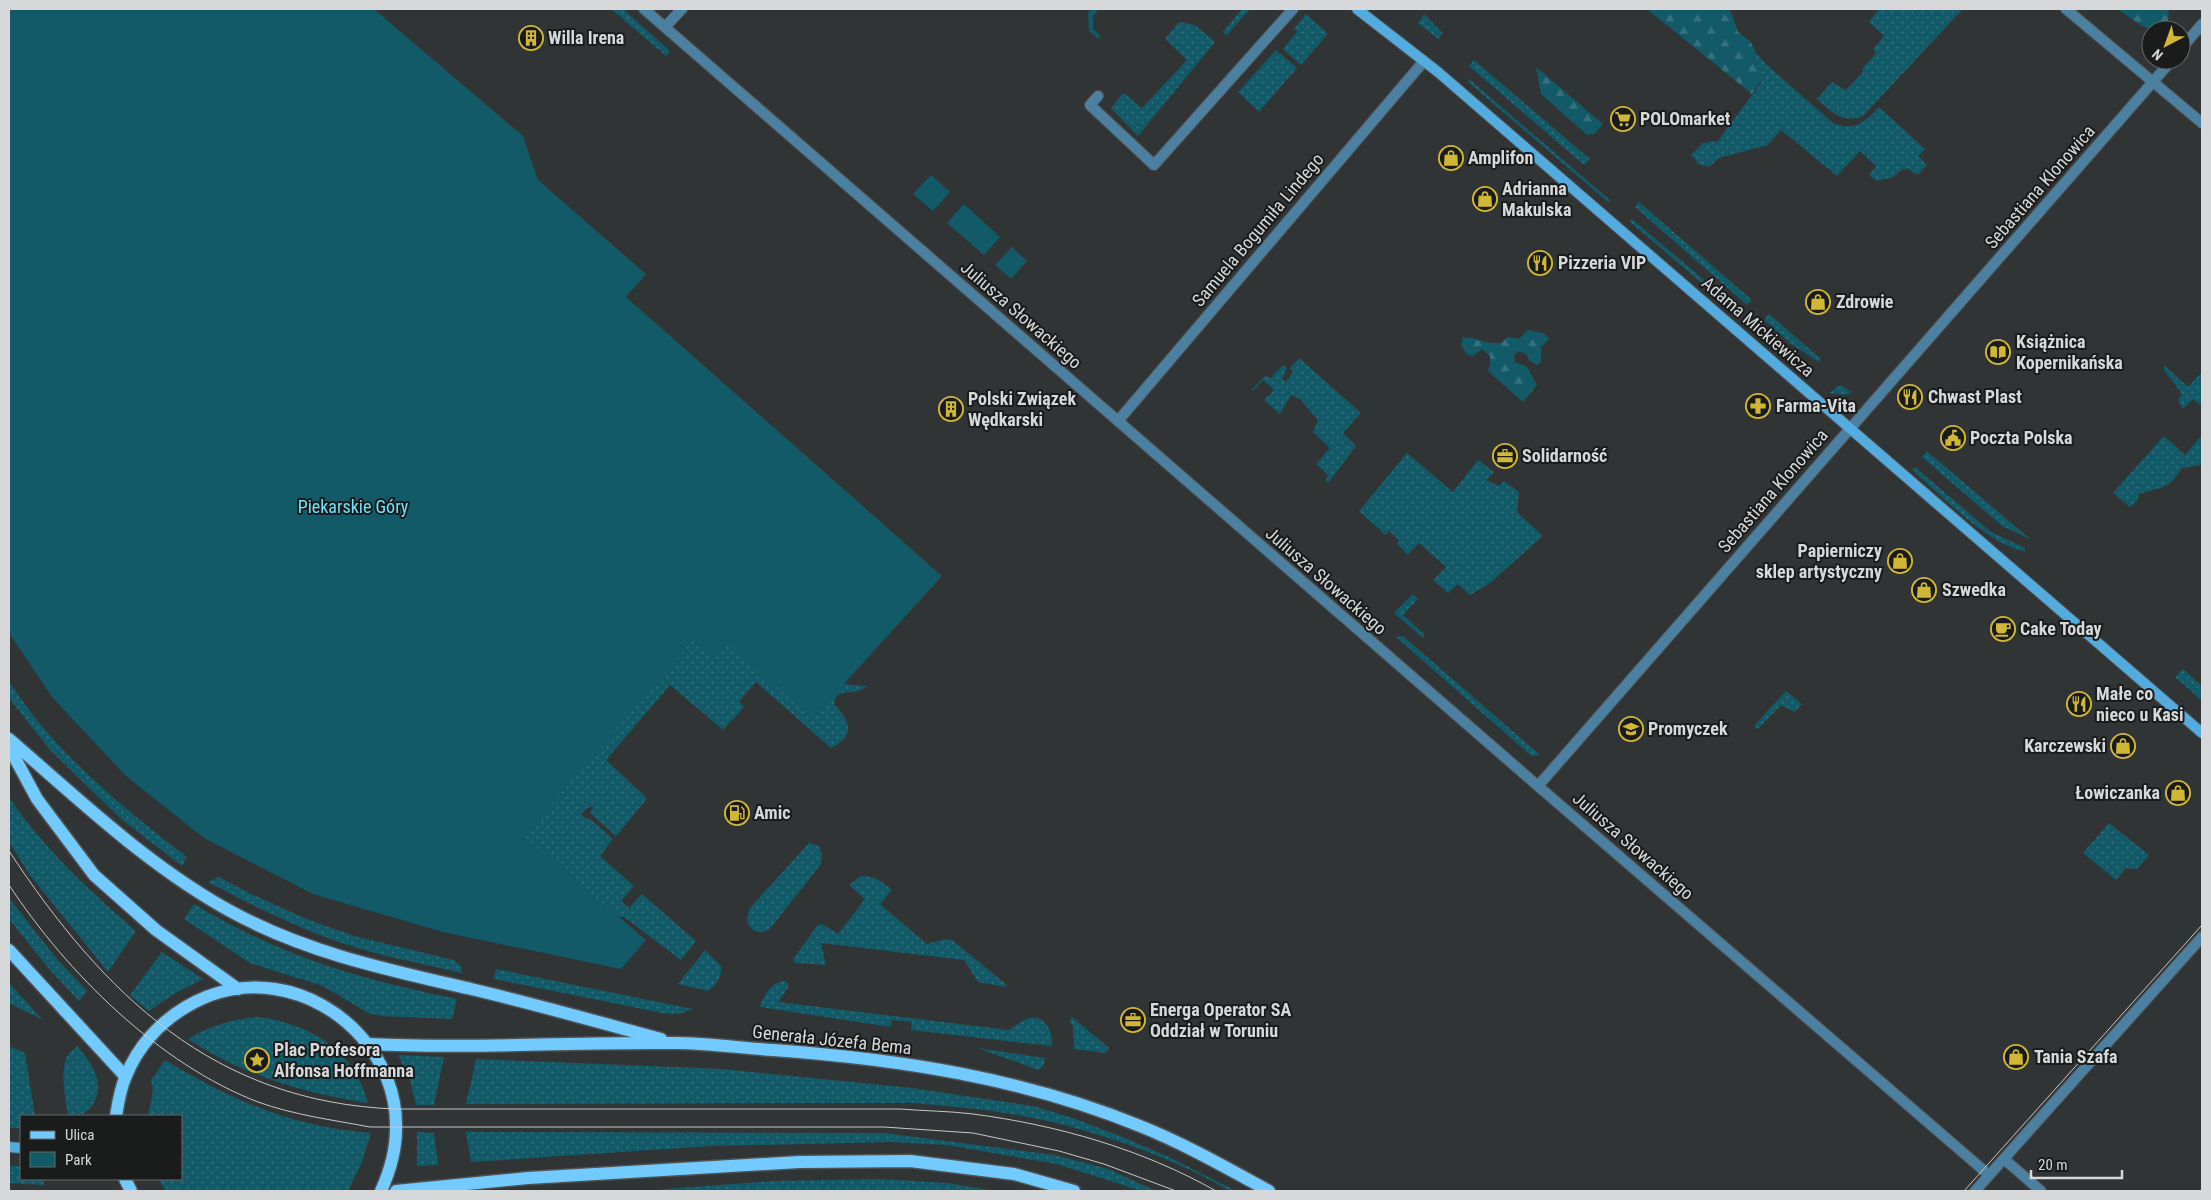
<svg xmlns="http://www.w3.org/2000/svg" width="2211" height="1200" viewBox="0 0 2211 1200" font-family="'Roboto Condensed',sans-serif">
  <defs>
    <pattern id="grass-dots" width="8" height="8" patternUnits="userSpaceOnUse" patternTransform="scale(1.25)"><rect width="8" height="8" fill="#125a68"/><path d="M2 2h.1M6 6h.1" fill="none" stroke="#34717d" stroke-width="1.8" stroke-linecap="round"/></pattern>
    <pattern id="forest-firs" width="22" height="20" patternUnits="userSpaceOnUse" patternTransform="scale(1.25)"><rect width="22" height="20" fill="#125a68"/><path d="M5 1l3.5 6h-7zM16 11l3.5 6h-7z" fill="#34717d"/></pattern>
  </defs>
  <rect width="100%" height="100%" fill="#313435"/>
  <g fill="url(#grass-dots)">
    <polygon points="611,9 623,9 670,51 666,56"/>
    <polygon points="1242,9 1250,9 1227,35 1223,32"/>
    <path d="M1879,9h84l-100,107c-21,8 -31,-4 -46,-17l15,-17 14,8 17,-18 -1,-3 14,-16 -3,-4 11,-13 -15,-14z"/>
    <polygon points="1306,14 1328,34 1301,65 1283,49 1297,32 1294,29"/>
    <polygon points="1424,14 1443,33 1438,39 1418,23"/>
    <polygon points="1179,22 1195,25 1215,42 1138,136 1111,108 1122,94 1125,94 1142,108 1187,60 1165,39"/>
    <polygon points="1276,50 1297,68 1259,112 1238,92"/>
    <path d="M1756,53l11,12 66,58c21,9 32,-1 46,-16l46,42 -7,7 9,9 -8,9h-3l-9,-6 -2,2 -3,-1 -9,8 -16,4 -8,-6 7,-9 -16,-15 -23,25 -56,-46 -13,15 -49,13 -10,9 -13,-3 2,-2 -7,-7 12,-12 15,-2 42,-57 4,-8 -12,-17z"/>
    <polygon points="1474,60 1590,159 1584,165 1469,66"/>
    <polygon points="1469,79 1610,200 1609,203 1468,82"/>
    <polygon points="1639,202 1752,300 1747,305 1635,207"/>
    <polygon points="1632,219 1737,308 1732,309 1629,221"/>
    <polygon points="1769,314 1821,359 1819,362 1791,344 1764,320"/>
    <polygon points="1765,334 1784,350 1813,369 1808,375 1765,338"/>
    <polygon points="1299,358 1361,413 1343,433 1356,446 1328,483 1325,480 1329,476 1316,464 1330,448 1313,432 1318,420 1300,399 1291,395 1280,414 1264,400 1274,390 1263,380 1253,391 1252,389 1265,376 1271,378 1283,365 1287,368 1282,379 1286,382 1293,372 1290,368"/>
    <polygon points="2164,365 2188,387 2202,372 2202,402 2200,405 2202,407 2193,399 2183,409 2178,400 2182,394 2164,370"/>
    <polygon points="1840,385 1852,392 1846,395 1829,393"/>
    <path d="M2202,435v30l-20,3c-16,25 -19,17 -43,26l-2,7 -7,6 -17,-14 51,-57 21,19z"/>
    <polygon points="1927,451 2030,539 2002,526 1922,457"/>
    <polygon points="1407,453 1453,492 1478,460 1494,472 1486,480 1499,486 1504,481 1519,492 1517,512 1543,536 1490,583 1470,595 1458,584 1448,593 1433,580 1446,567 1419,543 1408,555 1397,544 1399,540 1389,531 1386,535 1359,511"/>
    <path d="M1915,467l76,65 34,16v3c-37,-6 -84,-56 -113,-81z"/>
    <polygon points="1413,594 1418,599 1403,615 1425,635 1423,638 1394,613"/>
    <path d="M699,628l133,55 35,3c-11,9 -18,4 -30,9l-3,9c16,17 23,31 -3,44l-75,-66 -17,19 5,6 -21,23 -53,-45 -64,75 40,37v3l-30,36 -26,-23 3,-5 -3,-2 -9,8 6,5 2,-1 24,21 -13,17 34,30 -13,15 8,7 13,-14 54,47 -15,19 -57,-43 -14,-1 -71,-37 -41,-107z"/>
    <polygon points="1403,636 1540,755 1532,756 1528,753 1396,637"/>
    <polygon points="2183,669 2202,686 2202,701 2175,677"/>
    <path d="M9,681c45,71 112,125 178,176l-5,9 -62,-48 -69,-67 -42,-53z"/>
    <polygon points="1786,691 1802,704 1795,712 1781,705 1758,729 1754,726"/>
    <path d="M9,797c34,51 81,94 127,134l-28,41 -79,-98 -20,-32z"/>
    <polygon points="2109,823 2149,855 2137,869 2126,868 2116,880 2083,853"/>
    <path d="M809,843l10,3 3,8 -1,10 -52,66c-9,5 -19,1 -22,-9l2,-12z"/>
    <path d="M861,876c14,0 21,5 31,14l-12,14 47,40 19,-5 6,1 55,45 -2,2 -27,-5 -14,-22 -143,-17 5,22 -31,-2 -2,-4 25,-34 4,-1 16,10 27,-35 -16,-14z"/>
    <path d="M219,877l32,17 58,26 45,16 100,24 7,6 1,7c-43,-10 -87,-18 -129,-33 -43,-16 -84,-36 -125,-58z"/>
    <polygon points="9,898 56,958 87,991 79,1001 49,969 9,919"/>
    <path d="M194,904c86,52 165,75 263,95l-5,20 -70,-3 -14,-3 -45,-27 -73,-23 -66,-44z"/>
    <path d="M705,950l16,16c2,9 -5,20 -13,25l-30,-7z"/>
    <polygon points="162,952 203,979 174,994 149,1011 130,995"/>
    <polygon points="496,969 693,1009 679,1014 662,1013 494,979"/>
    <path d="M785,981l3,2v5l-10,14 231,28c6,-4 14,-10 21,-12 17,-2 23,15 22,28l-141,-16 1,-8 -20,-2 -1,7 -131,-20c3,-11 12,-26 25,-26z"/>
    <polygon points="9,983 43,1020 9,1003"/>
    <path d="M259,1017c51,7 95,33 109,86 -65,-10 -125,-28 -180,-64 23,-14 45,-20 71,-22z"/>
    <polygon points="1072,1017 1109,1048 1105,1053 1074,1049 1073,1026 1070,1021"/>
    <polygon points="9,1046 25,1053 35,1116 21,1116 21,1128 9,1128"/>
    <path d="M77,1046c15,17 30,39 15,60 -7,9 -13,10 -24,10 -2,-15 -9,-48 0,-61 2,-3 6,-6 9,-9z"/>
    <polygon points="977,1048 1045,1058 1044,1065 1039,1070"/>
    <polygon points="398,1055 444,1057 434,1105 416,1105 410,1080"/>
    <path d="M476,1059l246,10 190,19 121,18 40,12 47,18 49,21 67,34h-6c-61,-36 -149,-66 -219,-77 -33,-6 -66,-8 -99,-11l-446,1z"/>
    <path d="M165,1060c66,40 128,67 206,73l-9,29 -14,29h-183l-6,-12h22v-63h-33l5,-25 -2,-11z"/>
    <polygon points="417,1132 434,1133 438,1165 417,1166"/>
    <polygon points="466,1132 884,1133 1055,1155 1108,1169 1156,1191 1142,1191 1057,1164 947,1145 891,1142 712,1146 471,1162"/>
    <polygon points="9,1166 21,1166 21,1179 43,1179 44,1185 9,1183"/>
    <polygon points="881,1179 947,1183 996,1191 640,1191 775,1181"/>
  </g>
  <g fill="url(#forest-firs)">
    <polygon points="1647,9 1728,9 1731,12 1738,32 1750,41 1756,53 1752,59 1764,76 1752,94"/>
    <path d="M2118,9h49l2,3 -1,11 -8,7c-17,0 -28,-11 -42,-21z"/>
    <polygon points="1536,67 1603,124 1594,134 1587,135 1541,94"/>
    <path d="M1528,330l17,4 4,5 -8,8v15l-4,3 -7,-4 -4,-7 -8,-3 -4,5 1,6 12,5 10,18 -14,17 -35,-31 2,-6v-9l-8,-7 -9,7 -7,-2 -5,-10 2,-7c16,1 21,7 38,6l7,-6 11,2z"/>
  </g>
  <g fill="#125a68">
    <polygon points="9,9 374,9 523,136 538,180 646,274 626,297 942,576 813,718 728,645 716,658 693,640 524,836 646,940 621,969 443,932 313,894 204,838 126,776 52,697 9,633"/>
    <polygon points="1092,9 1099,9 1093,16 1093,29 1101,36 1098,39 1089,31 1088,13"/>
    <polygon points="931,175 950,192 933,211 913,194"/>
    <polygon points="964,204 1000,237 984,255 947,223"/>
    <polygon points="1012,247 1027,261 1011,279 995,265"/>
  </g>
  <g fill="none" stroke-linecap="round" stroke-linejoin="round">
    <defs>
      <g id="street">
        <polyline points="644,9 1538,786 1989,1175"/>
        <polyline points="2066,9 2202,123"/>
        <polyline points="665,27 682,9"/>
        <polyline points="2181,49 2202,24"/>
        <polyline points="1098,96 1090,105 1154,165 1293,9"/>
        <polyline points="1118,421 1424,61"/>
        <polyline points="1538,786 2172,60"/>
        <polyline points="2004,1159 2041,1191"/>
        <polyline points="1975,1191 2202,937"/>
      </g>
      <g id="secondary">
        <polyline points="1357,9 1438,72 2202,733"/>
        <polyline points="9,1147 21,1148"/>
      </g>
      <g id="primary">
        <path d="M9,739c71,61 140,128 223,173 75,41 157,58 239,77 64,15 127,33 190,50"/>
        <polyline points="9,747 37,799 94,875 156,930 238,989"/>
        <polyline points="9,950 125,1076"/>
        <path d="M368,1044c102,5 205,-2 307,-1 33,0 65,5 98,7 125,9 250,28 367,76 45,18 87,42 129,65"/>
        <path d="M116,1116c2,-13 4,-27 10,-40 23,-58 87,-97 149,-87 67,10 123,71 121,140 0,22 -6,42 -15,62"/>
        <polyline points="125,1179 131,1191"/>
        <polyline points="396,1191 528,1178 799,1162 910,1161 1014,1174 1074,1191"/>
      </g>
    </defs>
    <use href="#street" stroke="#4f5253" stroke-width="12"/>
    <use href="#secondary" stroke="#4f5253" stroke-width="12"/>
    <use href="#primary" stroke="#4f5253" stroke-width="15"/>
    <use href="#street" stroke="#4c80a0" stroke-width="10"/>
    <use href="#secondary" stroke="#53abde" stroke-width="10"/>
    <use href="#primary" stroke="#73cafe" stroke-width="12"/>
    <g stroke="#c5c7c8" stroke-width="1">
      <path d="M9,851c95,144 205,251 386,258h505c24,2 49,2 73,5 84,11 169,35 243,77"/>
      <path d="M9,885c58,88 150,179 249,217 36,13 75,18 112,25h514l89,6 86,18 45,13 72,27"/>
      <polyline points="1964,1191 2202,925"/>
    </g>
  </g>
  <defs>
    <symbol id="building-ring" viewBox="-11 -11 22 22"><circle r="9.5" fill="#1a1c1c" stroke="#d1b736" stroke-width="1.5"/><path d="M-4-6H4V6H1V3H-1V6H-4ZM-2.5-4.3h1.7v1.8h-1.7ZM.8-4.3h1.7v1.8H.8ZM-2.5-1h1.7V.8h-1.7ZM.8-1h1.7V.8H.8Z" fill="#d1b736"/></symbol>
    <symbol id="supermarket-ring" viewBox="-11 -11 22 22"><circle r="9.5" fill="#1a1c1c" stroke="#d1b736" stroke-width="1.5"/><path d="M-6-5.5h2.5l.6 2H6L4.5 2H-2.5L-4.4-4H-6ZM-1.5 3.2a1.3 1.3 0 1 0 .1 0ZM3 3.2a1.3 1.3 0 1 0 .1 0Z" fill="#d1b736"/></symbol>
    <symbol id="shop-ring" viewBox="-11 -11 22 22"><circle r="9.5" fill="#1a1c1c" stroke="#d1b736" stroke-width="1.5"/><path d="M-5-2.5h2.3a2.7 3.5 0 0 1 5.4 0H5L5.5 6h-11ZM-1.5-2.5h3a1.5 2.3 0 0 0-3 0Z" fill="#d1b736"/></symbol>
    <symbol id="restaurant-ring" viewBox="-11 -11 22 22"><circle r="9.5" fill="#1a1c1c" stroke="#d1b736" stroke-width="1.5"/><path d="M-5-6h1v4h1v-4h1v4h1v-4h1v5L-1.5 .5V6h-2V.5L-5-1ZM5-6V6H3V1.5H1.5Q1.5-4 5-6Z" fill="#d1b736"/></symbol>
    <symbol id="library-ring" viewBox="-11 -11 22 22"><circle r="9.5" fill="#1a1c1c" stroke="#d1b736" stroke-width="1.5"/><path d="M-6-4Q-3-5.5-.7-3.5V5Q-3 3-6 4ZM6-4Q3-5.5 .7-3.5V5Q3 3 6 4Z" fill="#d1b736"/></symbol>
    <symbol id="pharmacy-ring" viewBox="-11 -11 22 22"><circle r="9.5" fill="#1a1c1c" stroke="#d1b736" stroke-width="1.5"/><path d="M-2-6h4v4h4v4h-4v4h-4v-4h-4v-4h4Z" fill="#d1b736"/></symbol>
    <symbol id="civic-ring" viewBox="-11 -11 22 22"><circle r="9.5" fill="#1a1c1c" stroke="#d1b736" stroke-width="1.5"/><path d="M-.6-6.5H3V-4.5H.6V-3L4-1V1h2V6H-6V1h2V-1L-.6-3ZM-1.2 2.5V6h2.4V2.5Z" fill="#d1b736"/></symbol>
    <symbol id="office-ring" viewBox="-11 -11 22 22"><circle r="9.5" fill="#1a1c1c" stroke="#d1b736" stroke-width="1.5"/><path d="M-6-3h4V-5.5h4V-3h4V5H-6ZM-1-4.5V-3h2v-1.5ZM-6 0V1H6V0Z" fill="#d1b736"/></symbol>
    <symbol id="cafe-ring" viewBox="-11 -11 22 22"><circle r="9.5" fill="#1a1c1c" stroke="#d1b736" stroke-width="1.5"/><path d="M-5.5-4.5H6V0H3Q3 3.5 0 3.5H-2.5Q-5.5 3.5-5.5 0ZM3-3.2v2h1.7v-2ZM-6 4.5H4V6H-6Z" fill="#d1b736"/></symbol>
    <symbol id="school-ring" viewBox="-11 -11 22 22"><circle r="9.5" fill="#1a1c1c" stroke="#d1b736" stroke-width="1.5"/><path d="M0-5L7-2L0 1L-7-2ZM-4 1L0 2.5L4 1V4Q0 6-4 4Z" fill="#d1b736"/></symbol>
    <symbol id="fuel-ring" viewBox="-11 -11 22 22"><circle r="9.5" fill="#1a1c1c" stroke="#d1b736" stroke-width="1.5"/><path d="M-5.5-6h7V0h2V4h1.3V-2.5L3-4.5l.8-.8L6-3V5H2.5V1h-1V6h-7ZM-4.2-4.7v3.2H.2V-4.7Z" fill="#d1b736"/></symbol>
    <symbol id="sight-ring" viewBox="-11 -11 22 22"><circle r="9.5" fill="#1a1c1c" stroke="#d1b736" stroke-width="1.5"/><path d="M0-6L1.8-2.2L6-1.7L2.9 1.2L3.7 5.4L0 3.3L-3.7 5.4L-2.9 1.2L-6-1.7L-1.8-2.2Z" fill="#d1b736"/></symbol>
  </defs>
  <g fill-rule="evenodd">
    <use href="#building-ring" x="517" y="24" width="28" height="28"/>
    <use href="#supermarket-ring" x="1609" y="105" width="28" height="28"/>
    <use href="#shop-ring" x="1437" y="144" width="28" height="28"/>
    <use href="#shop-ring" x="1471" y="185" width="28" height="28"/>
    <use href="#restaurant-ring" x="1526" y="249" width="28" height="28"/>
    <use href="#shop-ring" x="1804" y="288" width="28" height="28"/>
    <use href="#library-ring" x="1984" y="338" width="28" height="28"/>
    <use href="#restaurant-ring" x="1896" y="383" width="28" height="28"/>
    <use href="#pharmacy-ring" x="1744" y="392" width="28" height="28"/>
    <use href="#building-ring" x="937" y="395" width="28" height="28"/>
    <use href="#civic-ring" x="1939" y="424" width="28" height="28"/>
    <use href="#office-ring" x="1491" y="442" width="28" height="28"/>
    <use href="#shop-ring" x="1886" y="547" width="28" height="28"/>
    <use href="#shop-ring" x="1910" y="576" width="28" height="28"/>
    <use href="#cafe-ring" x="1989" y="615" width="28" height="28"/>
    <use href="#restaurant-ring" x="2065" y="690" width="28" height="28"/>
    <use href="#school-ring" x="1617" y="715" width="28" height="28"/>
    <use href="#shop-ring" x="2109" y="732" width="28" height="28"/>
    <use href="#shop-ring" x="2164" y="779" width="28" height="28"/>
    <use href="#fuel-ring" x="723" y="799" width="28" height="28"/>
    <use href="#office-ring" x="1119" y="1006" width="28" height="28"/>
    <use href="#shop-ring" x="2002" y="1043" width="28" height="28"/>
    <use href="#sight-ring" x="243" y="1046" width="28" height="28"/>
  </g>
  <g text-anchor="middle" stroke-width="4" stroke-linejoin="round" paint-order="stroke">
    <g font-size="18" font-weight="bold" fill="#d6d8d9" stroke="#1a1c1c" text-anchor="start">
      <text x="548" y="44">Willa Irena</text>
      <text x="1640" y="125">POLOmarket</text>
      <text x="1468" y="164">Amplifon</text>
      <text x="1502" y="195">Adrianna<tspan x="1502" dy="21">Makulska</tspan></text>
      <text x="1558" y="269">Pizzeria VIP</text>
      <text x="1836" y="308">Zdrowie</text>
      <text x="2016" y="348">Książnica<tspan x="2016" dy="21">Kopernikańska</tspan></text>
      <text x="1928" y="403">Chwast Plast</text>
      <text x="968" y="405">Polski Związek<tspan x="968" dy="21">Wędkarski</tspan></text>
      <text x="1776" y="412">Farma-Vita</text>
      <text x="1970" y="444">Poczta Polska</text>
      <text x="1522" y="462">Solidarność</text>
      <text x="1882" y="557" text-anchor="end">Papierniczy<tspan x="1882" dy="21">sklep artystyczny</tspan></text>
      <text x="1942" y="596">Szwedka</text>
      <text x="2020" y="635">Cake Today</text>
      <text x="2096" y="700">Małe co<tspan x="2096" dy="21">nieco u Kasi</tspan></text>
      <text x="1648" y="735">Promyczek</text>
      <text x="2106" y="752" text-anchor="end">Karczewski</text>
      <text x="2160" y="799" text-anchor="end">Łowiczanka</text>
      <text x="754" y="819">Amic</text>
      <text x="1150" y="1016">Energa Operator SA<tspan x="1150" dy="21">Oddział w Toruniu</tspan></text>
      <text x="274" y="1056">Plac Profesora<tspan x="274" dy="21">Alfonsa Hoffmanna</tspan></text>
      <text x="2034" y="1063">Tania Szafa</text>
    </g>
    <g font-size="18" fill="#d6d8d9" stroke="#1a1c1c">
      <text transform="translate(2040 187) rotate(-49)" y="6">Sebastiana Klonowica</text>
      <text transform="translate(1258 230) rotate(-50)" y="6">Samuela Bogumiła Lindego</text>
      <text transform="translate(1021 315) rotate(41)" y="6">Juliusza Słowackiego</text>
      <text transform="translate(1758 327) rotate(41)" y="6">Adama Mickiewicza</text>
      <text transform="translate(1773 491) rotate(-49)" y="6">Sebastiana Klonowica</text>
      <text transform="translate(1326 581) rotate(41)" y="6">Juliusza Słowackiego</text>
      <text transform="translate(1633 846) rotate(41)" y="6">Juliusza Słowackiego</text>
      <text transform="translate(832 1040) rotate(6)" y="6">Generała Józefa Bema</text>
    </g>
    <g font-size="18" fill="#70e1f9" stroke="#1a1c1c">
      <text x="353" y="513">Piekarskie Góry</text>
    </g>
  </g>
  <rect width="2211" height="1200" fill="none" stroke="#d6d8d9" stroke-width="20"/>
  <rect x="20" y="1115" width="162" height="65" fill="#1a1c1c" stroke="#656768"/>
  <rect x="30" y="1131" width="25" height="8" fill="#73cafe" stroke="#656768"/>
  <text x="65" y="1140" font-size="15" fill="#d6d8d9">Ulica</text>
  <rect x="30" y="1152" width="25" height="15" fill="#125a68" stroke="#656768"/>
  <text x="65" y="1165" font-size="15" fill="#d6d8d9">Park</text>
  <g transform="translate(2166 45) rotate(221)"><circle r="24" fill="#1a1c1c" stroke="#656768"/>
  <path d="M0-4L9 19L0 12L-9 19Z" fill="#d1b736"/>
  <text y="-8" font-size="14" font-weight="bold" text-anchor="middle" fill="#d6d8d9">N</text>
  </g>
  <path d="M2031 1170v8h91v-8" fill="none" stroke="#d6d8d9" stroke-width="2.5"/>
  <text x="2038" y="1170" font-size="15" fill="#d6d8d9" stroke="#1a1c1c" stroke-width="4" paint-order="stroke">20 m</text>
</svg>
